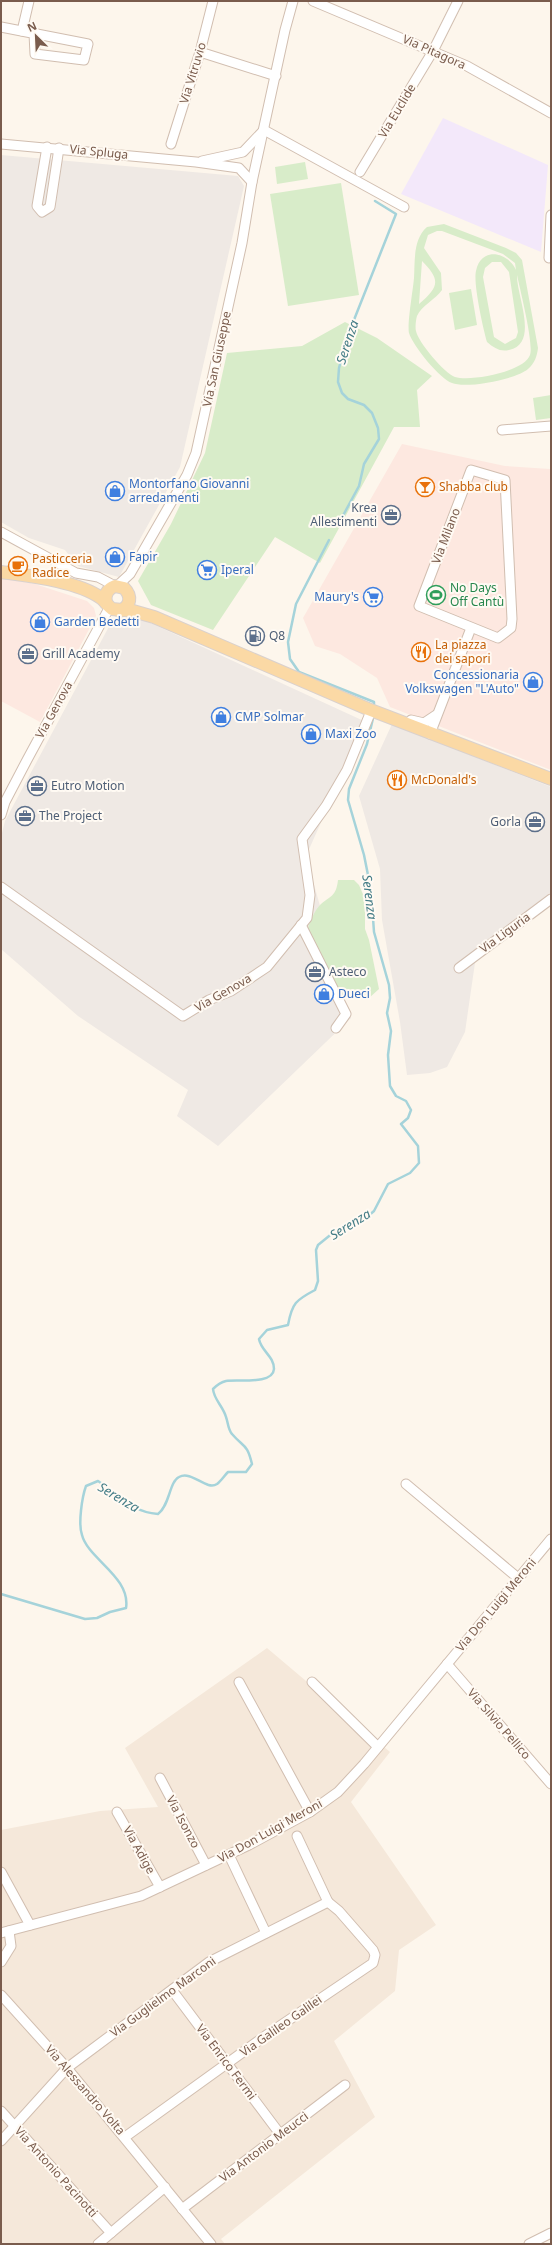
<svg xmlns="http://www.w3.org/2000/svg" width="552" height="2245" viewBox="0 0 552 2245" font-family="'Noto Sans',sans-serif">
  <rect width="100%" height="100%" fill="#fdf6ec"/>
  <polygon fill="#f5e8da" points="267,1648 390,1752 351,1802 436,1925 399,1950 395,1991 334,2041 375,2117 221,2239 225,2244 1,2244 1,1830 100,1811 158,1807 125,1748"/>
  <g fill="#fde8e0">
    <polygon points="402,444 505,466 550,469 551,770 390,707 377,678 340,654 315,646 303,618"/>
    <polygon points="1,578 35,584 87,601 94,608 96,616 40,722 1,701"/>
  </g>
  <g fill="#efe9e4">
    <polygon points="1,155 238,176 244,186 180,467 119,577 78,566 65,550 29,538 1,522"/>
    <polygon points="131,614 366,722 306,856 320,906 309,923 309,934 351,1018 218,1146 177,1116 188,1090 78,1016 1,949 1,837 5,821 113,619"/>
    <polygon points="392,724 551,787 551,892 477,949 465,1032 447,1067 430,1073 407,1075 400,1022 382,920 380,869 359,796"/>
  </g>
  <polygon fill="#f3e8fa" points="443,118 548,165 541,252 401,194"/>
  <g fill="#d8ecc9" fill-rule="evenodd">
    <polygon points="305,162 308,179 277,184 275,167"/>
    <polygon points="341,183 359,295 288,306 270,194"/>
    <path d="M444,224l62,24 10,5 6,7 16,88c-1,8 -3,15 -10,21 -11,10 -62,20 -76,14 -12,-4 -39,-37 -43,-50 -2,-9 4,-43 5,-55 1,-17 -1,-39 13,-51zM437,231h5l61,23 12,9 1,7c-8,-18 -35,-24 -40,1 -3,12 7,57 11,71 7,6 13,10 22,8 31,-6 7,-56 8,-75 3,14 17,70 13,80 -6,17 -60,27 -75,22 -10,-3 -37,-35 -39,-46 -1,-3 0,-12 1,-15 4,-10 19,-17 25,-26l-1,-17 -17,-25 4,-13zM422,261c19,19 17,26 -3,43zM492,262h9l8,10 9,60 -2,6 -11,6 -11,-7 -11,-60 2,-9z"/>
    <polygon points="471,289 477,325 455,330 449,293"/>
    <polygon points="345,322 377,338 432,376 417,390 420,427 394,427 320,563 275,537 213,630 151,605 138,581 171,524 205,453 227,353 302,346"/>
    <polygon points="551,395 551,418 536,420 533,398"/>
    <path d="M338,880h16l5,5 6,14v30l4,11 10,49 -10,9h-28l-33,-70c2,-7 7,-18 12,-23 11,-10 16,-8 18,-25z"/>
  </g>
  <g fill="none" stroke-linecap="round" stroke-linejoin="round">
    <g stroke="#a5d3da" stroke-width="2.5">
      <polyline points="339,523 359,486 364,464 379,439 378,428 372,413 364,405 348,399 342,393 338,382 339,368 348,335 396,214 375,201"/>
      <polyline points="329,540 296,604 288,642 290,659 299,672 374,702 374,707"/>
      <path d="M1,1594l84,25 12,-1 13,-6 16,-4c5,-31 -38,-49 -44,-73 -4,-11 0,-38 4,-49l12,-5c21,14 33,31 60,33 12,-9 11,-32 21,-37 13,-7 27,14 38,7 4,-3 7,-8 11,-12h18l6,-8c-5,-21 -8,-16 -20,-30 -4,-4 -4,-12 -6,-17 -3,-11 -12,-17 -13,-28 4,-4 8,-7 13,-8 11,-2 47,4 48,-12 0,-13 -13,-18 -15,-30l8,-9 21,-5c4,-22 8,-25 27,-35l3,-9 -2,-31 2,-5 16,-13 33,-15 7,-6 14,-27 22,-11 9,-10 -1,-17 -17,-22 7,-6 3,-8 -5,-9 -10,-5 -6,-10 -2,-31 3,-24 -4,-18 3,-15 -1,-13 -15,-53 -3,-42 -7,-35 -16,-55 1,-11 18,-45 7,-30"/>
    </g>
    <defs>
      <g id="minor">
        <polyline points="313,1 467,66 551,113"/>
        <polyline points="1,27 88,44 84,60 35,54 34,34"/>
        <polyline points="22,31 29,1"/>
        <polyline points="200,52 276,76"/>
        <polyline points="1,144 196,162 239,168 252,182"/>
        <polyline points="171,144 200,52 213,1"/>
        <polyline points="47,147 37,206 42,212 50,207 59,148"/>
        <polyline points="202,161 243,152 264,130 404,207"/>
        <polyline points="360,172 433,51 458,1"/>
        <polyline points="549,258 551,215"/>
        <polyline points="502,430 551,426"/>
        <polygon points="471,470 505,480 512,619 511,628 498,638 419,606"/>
        <polyline points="1,532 76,573 98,577 115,586"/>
        <polyline points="117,586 130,574 187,475 196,453 242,243 252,182 285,30 293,1"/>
        <polyline points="411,720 424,723 436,715"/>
        <polyline points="430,734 471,628"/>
        <polyline points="1,815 5,802 27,760 107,612 112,609"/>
        <polyline points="1,887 183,1016 209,1000 231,991 267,967 307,918 310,895 302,839 326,806 347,770 371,711"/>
        <polyline points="301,925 346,1014 336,1028"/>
        <polyline points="459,968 551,899"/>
        <polyline points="406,1484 518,1578"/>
        <polyline points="447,1664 551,1784"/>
        <polyline points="239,1682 310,1812"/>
        <polyline points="312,1682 378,1747"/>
        <polyline points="160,1778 206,1865"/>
        <polyline points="117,1812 160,1887"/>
        <polyline points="297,1836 328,1902"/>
        <polyline points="229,1855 266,1933"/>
        <polyline points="1,1872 30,1925"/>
        <polyline points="1,1933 141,1896 249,1845 310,1812 338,1792 364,1764 551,1539"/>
        <polyline points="1,1962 11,1946 9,1931"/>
        <polyline points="172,1990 280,2134"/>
        <polyline points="1,1995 67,2068 211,2244"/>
        <polyline points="1,2111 111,2233"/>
        <polyline points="125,2137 268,2034 373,1963 375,1955 373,1950 339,1911 328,1902"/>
        <polyline points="1,2141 67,2068 209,1962 328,1902"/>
        <polyline points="182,2209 345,2085"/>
        <polyline points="98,2244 165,2187"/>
        <polyline points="529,2244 551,2233"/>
      </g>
      <g id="major">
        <path d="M1,572c29,4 76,9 100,26 4,3 7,8 11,11l21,2 21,6 214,92 183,70"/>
        <path d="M106,603c-2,-8 1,-14 9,-17l9,2c8,8 7,18 -4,23"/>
      </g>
    </defs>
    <use href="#minor" stroke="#d1beb0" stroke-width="11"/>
    <use href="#major" stroke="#dad1cd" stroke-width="14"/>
    <use href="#minor" stroke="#fff" stroke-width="9"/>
    <use href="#major" stroke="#fbd9a5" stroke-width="12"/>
  </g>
  <defs>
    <symbol id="bar-ring" viewBox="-11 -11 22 22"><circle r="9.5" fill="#fffaf3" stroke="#e8710a" stroke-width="1.5"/><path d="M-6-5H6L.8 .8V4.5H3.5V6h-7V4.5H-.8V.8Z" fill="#e8710a"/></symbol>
    <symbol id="shop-ring" viewBox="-11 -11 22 22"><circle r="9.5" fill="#fffaf3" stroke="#3f7fe0" stroke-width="1.5"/><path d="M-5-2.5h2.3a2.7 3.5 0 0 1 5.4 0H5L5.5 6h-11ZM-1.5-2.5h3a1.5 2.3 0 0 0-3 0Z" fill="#3f7fe0"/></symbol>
    <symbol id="office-ring" viewBox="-11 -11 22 22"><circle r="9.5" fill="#fffaf3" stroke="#5c6f8a" stroke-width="1.5"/><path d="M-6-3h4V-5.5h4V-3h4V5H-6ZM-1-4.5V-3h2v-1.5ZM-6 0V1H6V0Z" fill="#5c6f8a"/></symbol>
    <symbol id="cafe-ring" viewBox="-11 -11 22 22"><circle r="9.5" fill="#fffaf3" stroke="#e8710a" stroke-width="1.5"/><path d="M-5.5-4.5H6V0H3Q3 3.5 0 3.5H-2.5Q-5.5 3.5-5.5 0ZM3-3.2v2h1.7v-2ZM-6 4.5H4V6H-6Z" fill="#e8710a"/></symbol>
    <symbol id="supermarket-ring" viewBox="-11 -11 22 22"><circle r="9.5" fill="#fffaf3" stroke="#3f7fe0" stroke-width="1.5"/><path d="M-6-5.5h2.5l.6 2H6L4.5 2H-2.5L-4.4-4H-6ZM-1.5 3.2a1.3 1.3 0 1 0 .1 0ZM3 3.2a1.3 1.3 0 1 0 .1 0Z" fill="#3f7fe0"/></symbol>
    <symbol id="stadium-ring" viewBox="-11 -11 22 22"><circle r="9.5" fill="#fffaf3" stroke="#2e9e5b" stroke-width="1.5"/><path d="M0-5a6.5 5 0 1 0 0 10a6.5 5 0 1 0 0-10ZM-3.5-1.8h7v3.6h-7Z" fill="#2e9e5b"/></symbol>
    <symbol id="fuel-ring" viewBox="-11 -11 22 22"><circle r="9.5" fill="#fffaf3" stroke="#5c6f8a" stroke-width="1.5"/><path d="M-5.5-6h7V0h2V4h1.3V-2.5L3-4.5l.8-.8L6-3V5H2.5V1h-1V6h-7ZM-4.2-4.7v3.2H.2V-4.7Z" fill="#5c6f8a"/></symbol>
    <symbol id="restaurant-ring" viewBox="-11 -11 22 22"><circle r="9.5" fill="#fffaf3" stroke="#e8710a" stroke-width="1.5"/><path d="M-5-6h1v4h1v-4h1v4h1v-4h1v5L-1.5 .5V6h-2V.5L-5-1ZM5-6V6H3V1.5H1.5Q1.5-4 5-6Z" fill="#e8710a"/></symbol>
  </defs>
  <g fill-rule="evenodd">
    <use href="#bar-ring" x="414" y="476" width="22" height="22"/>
    <use href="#shop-ring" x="104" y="480" width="22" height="22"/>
    <use href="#office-ring" x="380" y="504" width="22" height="22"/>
    <use href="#shop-ring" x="104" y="546" width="22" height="22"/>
    <use href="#cafe-ring" x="7" y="555" width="22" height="22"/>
    <use href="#supermarket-ring" x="196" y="559" width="22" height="22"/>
    <use href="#stadium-ring" x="425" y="584" width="22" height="22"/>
    <use href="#supermarket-ring" x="362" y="586" width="22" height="22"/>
    <use href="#shop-ring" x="29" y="611" width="22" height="22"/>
    <use href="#fuel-ring" x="244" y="625" width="22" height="22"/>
    <use href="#restaurant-ring" x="410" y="641" width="22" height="22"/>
    <use href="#office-ring" x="17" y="643" width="22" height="22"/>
    <use href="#shop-ring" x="522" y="671" width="22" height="22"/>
    <use href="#shop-ring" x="210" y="706" width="22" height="22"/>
    <use href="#shop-ring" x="300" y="723" width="22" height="22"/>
    <use href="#restaurant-ring" x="386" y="769" width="22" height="22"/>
    <use href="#office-ring" x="26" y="775" width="22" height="22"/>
    <use href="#office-ring" x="14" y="805" width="22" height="22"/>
    <use href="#office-ring" x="524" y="811" width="22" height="22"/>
    <use href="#office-ring" x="304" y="961" width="22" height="22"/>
    <use href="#shop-ring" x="313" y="983" width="22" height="22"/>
  </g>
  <g text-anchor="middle" stroke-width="4" stroke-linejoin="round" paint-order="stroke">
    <g font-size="12" fill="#7a5c4d" stroke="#fffaf3">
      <text transform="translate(434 52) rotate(24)" y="4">Via Pitagora</text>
      <text transform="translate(193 73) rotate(-73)" y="4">Via Vitruvio</text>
      <text transform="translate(397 111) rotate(-59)" y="4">Via Euclide</text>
      <text transform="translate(99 152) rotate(6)" y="4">Via Spluga</text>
      <text transform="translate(217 359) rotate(-78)" y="4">Via San Giuseppe</text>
      <text transform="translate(446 536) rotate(-69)" y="4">Via Milano</text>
      <text transform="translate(54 710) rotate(-61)" y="4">Via Genova</text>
      <text transform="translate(505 933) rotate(-36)" y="4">Via Liguria</text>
      <text transform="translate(223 993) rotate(-30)" y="4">Via Genova</text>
      <text transform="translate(496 1605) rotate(-50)" y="4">Via Don Luigi Meroni</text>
      <text transform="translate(499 1724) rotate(49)" y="4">Via Silvio Pellico</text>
      <text transform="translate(183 1822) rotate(62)" y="4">Via Isonzo</text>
      <text transform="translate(270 1831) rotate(-29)" y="4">Via Don Luigi Meroni</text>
      <text transform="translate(139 1850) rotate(61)" y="4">Via Adige</text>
      <text transform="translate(163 1997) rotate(-36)" y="4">Via Guglielmo Marconi</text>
      <text transform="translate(281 2026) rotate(-35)" y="4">Via Galileo Galilei</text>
      <text transform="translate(226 2062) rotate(53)" y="4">Via Enrico Fermi</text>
      <text transform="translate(85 2090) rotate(49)" y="4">Via Alessandro Volta</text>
      <text transform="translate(264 2147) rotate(-37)" y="4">Via Antonio Meucci</text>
      <text transform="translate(56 2172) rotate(48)" y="4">Via Antonio Pacinotti</text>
    </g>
    <g font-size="12" fill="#366cbe" stroke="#fffaf3" text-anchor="start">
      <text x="129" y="488">Montorfano Giovanni<tspan x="129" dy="14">arredamenti</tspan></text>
      <text x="129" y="561">Fapir</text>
      <text x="221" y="574">Iperal</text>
      <text x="359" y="601" text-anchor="end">Maury's</text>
      <text x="54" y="626">Garden Bedetti</text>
      <text x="519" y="679" text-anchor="end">Concessionaria<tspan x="519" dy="14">Volkswagen "L'Auto"</tspan></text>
      <text x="235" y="721">CMP Solmar</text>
      <text x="325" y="738">Maxi Zoo</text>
      <text x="338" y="998">Dueci</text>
    </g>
    <g font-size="12" fill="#c56008" stroke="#fffaf3" text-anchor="start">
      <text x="439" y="491">Shabba club</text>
      <text x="32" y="563">Pasticceria<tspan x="32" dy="14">Radice</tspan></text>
      <text x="435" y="649">La piazza<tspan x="435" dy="14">dei sapori</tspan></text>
      <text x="411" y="784">McDonald's</text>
    </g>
    <g font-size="12" fill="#4e5e75" stroke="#fffaf3" text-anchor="start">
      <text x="377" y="512" text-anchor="end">Krea<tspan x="377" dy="14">Allestimenti</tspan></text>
      <text x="269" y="640">Q8</text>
      <text x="42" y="658">Grill Academy</text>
      <text x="51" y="790">Eutro Motion</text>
      <text x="39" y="820">The Project</text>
      <text x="521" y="826" text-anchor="end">Gorla</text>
      <text x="329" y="976">Asteco</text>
    </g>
    <g font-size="12" fill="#27864d" stroke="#fffaf3" text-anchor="start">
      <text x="450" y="592">No Days<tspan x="450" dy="14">Off Cantù</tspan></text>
    </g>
    <g font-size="13" font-style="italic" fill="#437c86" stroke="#fffaf3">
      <text transform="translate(347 342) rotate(-72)" y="5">Serenza</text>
      <text transform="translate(370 897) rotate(83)" y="5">Serenza</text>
      <text transform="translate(350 1224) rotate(-32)" y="5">Serenza</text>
      <text transform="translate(119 1497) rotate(31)" y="5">Serenza</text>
    </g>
  </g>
  <rect width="552" height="2245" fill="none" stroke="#7a5c4d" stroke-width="4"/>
  <g transform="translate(36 36) rotate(336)" stroke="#fffaf3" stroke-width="3" paint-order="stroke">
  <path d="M0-3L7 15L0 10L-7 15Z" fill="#7a5c4d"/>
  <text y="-6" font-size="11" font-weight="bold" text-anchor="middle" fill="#7a5c4d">N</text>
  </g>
</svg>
